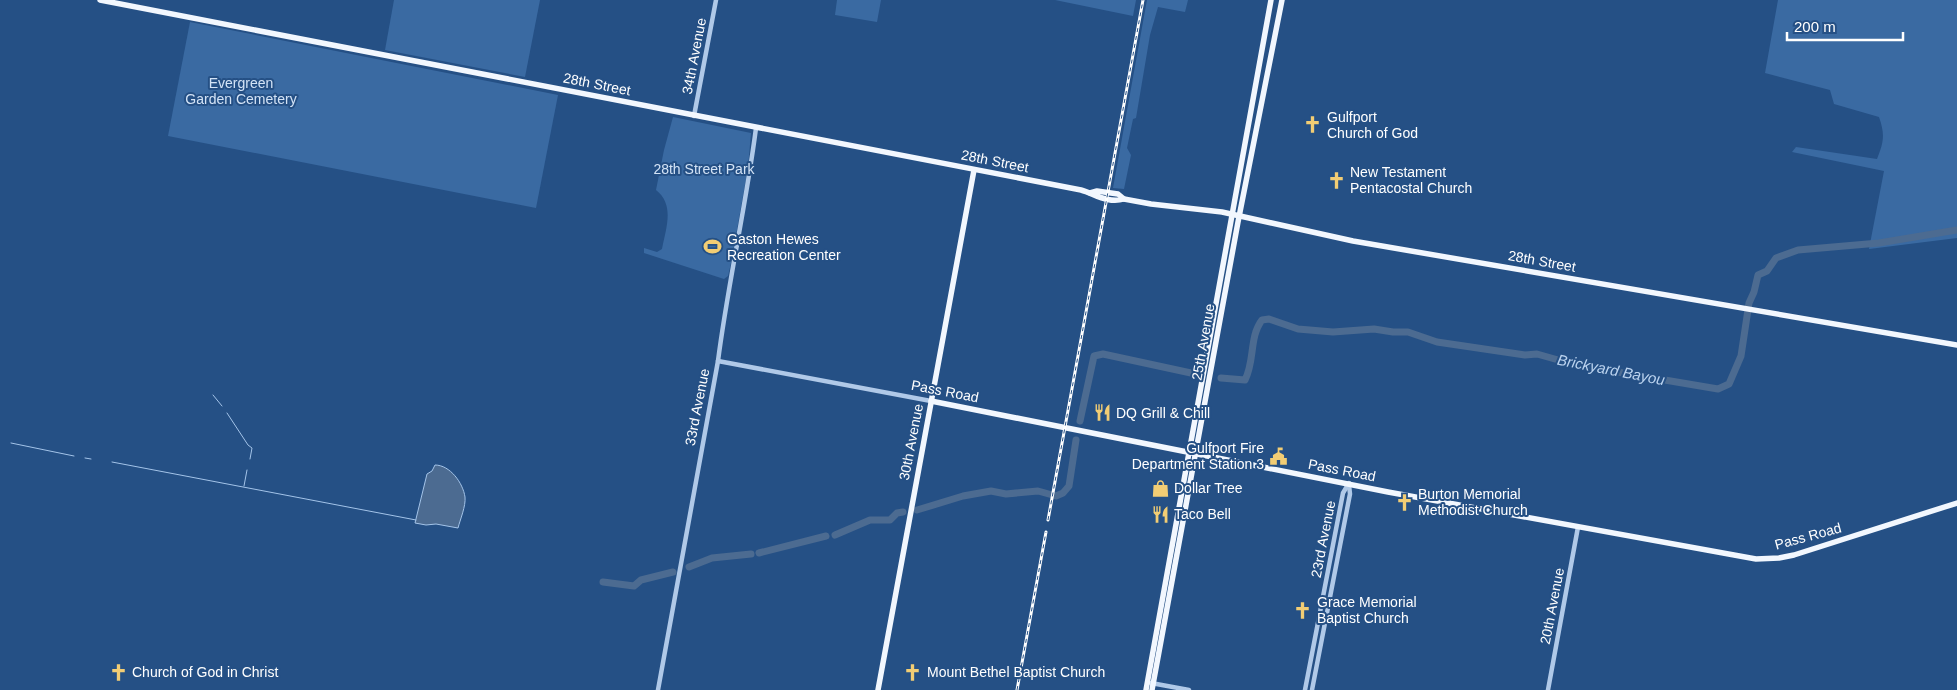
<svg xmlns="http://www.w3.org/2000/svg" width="1957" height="690" viewBox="0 0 1957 690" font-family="Arial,sans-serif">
  <rect width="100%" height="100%" fill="#255085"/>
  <g fill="#3a6aa2">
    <polygon points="394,0 540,0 525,77 385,50"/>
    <polygon points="837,0 881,0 877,22 835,15"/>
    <polygon points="1055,0 1136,0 1133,16"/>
    <polygon points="1147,0 1188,0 1185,12 1158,7 1150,35 1136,118 1133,119 1127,148 1131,155 1124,189 1113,188"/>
    <path d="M1778,0h179v238l-88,11 15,-78 -92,-19 4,-5 81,12c7,-17 8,-25 2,-42l-45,-13 -4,-14 -65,-17z"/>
    <polygon points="190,22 558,95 536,208 168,136"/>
    <path d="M673,117l78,16 -3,35 -17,95 -3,13 -4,3 -80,-26v-5l13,4 5,-3c4,-21 13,-44 -6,-59l8,-40z"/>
  </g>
  <path fill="#4c6b91" stroke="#a4c4e9" d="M435,465c15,0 28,18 30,32 1,9 -5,23 -7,31l-22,-4 -10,1 -11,-2 12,-49 5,-3z"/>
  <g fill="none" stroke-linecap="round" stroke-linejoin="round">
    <g stroke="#a4c4e9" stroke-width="1">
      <polyline points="213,395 222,406"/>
      <polyline points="227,413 248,445 252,448 250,459"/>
      <polyline points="11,443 74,456"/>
      <polyline points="85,458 91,459"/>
      <polyline points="112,462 416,520"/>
      <polyline points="244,486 247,470"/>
    </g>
    <g stroke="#4c6b91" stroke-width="7">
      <path d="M1221,378l24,2c10,-19 4,-43 17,-60l7,-1 29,10 35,3 41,-3 19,3h15l29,10 88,13 12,-1 39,11 142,24 11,-5 12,-28 8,-53 5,-11 4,-17 9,-4 9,-13 22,-8 81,-7 78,-13"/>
      <polyline points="1080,421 1094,356 1103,354 1191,373"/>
      <polyline points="917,510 963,496 991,491 1006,494 1038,491 1056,496 1063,493 1069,486 1076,440"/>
      <polyline points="835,535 870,520 890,520 897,513 903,512"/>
      <polyline points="759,553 826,536"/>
      <polyline points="689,567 712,558 751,554"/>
      <polyline points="603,582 634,586 641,580 673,572"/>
    </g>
    <g stroke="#b0c9e8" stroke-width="4.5">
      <polyline points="694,116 716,0"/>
      <polyline points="718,361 931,401"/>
      <polyline points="1151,683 1189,690"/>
      <path d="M658,690l60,-329c10,-78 28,-155 38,-233"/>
      <polyline points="1305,690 1343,493 1349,483"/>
      <polyline points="1312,690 1350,494 1349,485"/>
      <polyline points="1548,690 1578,527"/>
    </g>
    <g stroke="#f2f7fe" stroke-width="5.5">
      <path d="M100,0l981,190c14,4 27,14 43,9"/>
      <polyline points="1090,193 1097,191 1118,194 1124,199 1151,204 1222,212 1353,241 1957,345"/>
      <polyline points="931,401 1388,492 1756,559 1779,558 1794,555 1957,503"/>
      <polyline points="878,690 974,170"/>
      <polyline points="1146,690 1271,0"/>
      <polyline points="1152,690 1238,222 1282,0"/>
    </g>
    <defs>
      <g id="rail">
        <polyline points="1048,520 1143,0"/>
        <polyline points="1017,690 1046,532"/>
      </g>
    </defs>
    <use href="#rail" stroke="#fff" stroke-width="3"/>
    <use href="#rail" stroke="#255085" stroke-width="1" stroke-dasharray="4" stroke-linecap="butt"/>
  </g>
  <defs>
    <symbol id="church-bare" viewBox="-9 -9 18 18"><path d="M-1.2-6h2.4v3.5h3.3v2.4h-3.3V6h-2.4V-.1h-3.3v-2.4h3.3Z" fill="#f2cd74" stroke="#255085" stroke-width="2.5" paint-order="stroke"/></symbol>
    <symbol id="stadium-bare" viewBox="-9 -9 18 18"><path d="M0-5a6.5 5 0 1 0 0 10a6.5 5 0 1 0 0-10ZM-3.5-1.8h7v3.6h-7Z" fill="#f2cd74" stroke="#255085" stroke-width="2.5" paint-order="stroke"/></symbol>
    <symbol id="restaurant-bare" viewBox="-9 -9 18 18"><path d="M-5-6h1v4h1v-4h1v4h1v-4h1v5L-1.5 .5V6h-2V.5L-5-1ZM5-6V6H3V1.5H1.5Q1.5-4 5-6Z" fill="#f2cd74" stroke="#255085" stroke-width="2.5" paint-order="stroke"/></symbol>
    <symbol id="civic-bare" viewBox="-9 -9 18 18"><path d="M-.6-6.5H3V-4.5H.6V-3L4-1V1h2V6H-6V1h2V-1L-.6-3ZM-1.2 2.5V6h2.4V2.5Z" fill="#f2cd74" stroke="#255085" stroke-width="2.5" paint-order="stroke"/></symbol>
    <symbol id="shop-bare" viewBox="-9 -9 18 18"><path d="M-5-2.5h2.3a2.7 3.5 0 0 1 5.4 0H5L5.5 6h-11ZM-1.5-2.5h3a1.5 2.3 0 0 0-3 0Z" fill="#f2cd74" stroke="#255085" stroke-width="2.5" paint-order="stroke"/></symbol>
  </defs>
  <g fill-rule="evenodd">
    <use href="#church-bare" x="1300" y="112" width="25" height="25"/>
    <use href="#church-bare" x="1324" y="168" width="25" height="25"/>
    <use href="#stadium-bare" x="700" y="234" width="25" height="25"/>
    <use href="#restaurant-bare" x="1090" y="400" width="25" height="25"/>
    <use href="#civic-bare" x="1266" y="444" width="25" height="25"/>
    <use href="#shop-bare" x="1148" y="476" width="25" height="25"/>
    <use href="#church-bare" x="1392" y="490" width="25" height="25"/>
    <use href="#restaurant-bare" x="1148" y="502" width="25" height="25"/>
    <use href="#church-bare" x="1290" y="598" width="25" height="25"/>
    <use href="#church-bare" x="106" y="660" width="25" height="25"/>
    <use href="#church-bare" x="900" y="660" width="25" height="25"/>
  </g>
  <g text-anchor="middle" stroke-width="4" stroke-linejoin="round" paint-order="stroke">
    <g font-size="14" fill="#fff" stroke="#255085">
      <text transform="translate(694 56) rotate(-79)" y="5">34th Avenue</text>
      <text transform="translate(597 84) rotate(11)" y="5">28th Street</text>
      <text transform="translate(995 161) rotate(11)" y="5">28th Street</text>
      <text transform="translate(1542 261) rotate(10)" y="5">28th Street</text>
      <text transform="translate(1203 342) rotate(-80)" y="5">25th Avenue</text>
      <text transform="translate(945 391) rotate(11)" y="5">Pass Road</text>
      <text transform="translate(697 407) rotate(-79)" y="5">33rd Avenue</text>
      <text transform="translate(911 442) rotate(-79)" y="5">30th Avenue</text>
      <text transform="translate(1342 470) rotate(11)" y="5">Pass Road</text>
      <text transform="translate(1808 536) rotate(-15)" y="5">Pass Road</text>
      <text transform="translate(1323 539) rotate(-79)" y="5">23rd Avenue</text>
      <text transform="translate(1552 606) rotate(-79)" y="5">20th Avenue</text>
    </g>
    <g font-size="14" fill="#d3e3f6" stroke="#255085">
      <text x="241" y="88">Evergreen<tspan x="241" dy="16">Garden Cemetery</tspan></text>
      <text x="704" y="174">28th Street Park</text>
    </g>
    <g font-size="14" fill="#fff" stroke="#255085" text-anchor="start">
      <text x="1327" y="122">Gulfport<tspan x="1327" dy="16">Church of God</tspan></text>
      <text x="1350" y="177">New Testament<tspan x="1350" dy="16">Pentacostal Church</tspan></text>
      <text x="727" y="244">Gaston Hewes<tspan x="727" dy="16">Recreation Center</tspan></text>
      <text x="1116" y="418">DQ Grill &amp; Chill</text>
      <text x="1264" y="453" text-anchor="end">Gulfport Fire<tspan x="1264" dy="16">Department Station 3</tspan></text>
      <text x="1174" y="493">Dollar Tree</text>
      <text x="1418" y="499">Burton Memorial<tspan x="1418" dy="16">Methodist Church</tspan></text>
      <text x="1174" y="519">Taco Bell</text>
      <text x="1317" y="607">Grace Memorial<tspan x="1317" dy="16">Baptist Church</tspan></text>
      <text x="132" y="677">Church of God in Christ</text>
      <text x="927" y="677">Mount Bethel Baptist Church</text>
    </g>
    <g font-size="15" font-style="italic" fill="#bbd3ef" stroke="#255085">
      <text transform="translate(1611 370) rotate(11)" y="5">Brickyard Bayou</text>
    </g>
  </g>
  <path d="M1787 32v8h116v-8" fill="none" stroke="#ffffff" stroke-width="2.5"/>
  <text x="1794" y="32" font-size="15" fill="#ffffff" stroke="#255085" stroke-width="4" paint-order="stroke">200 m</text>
</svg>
